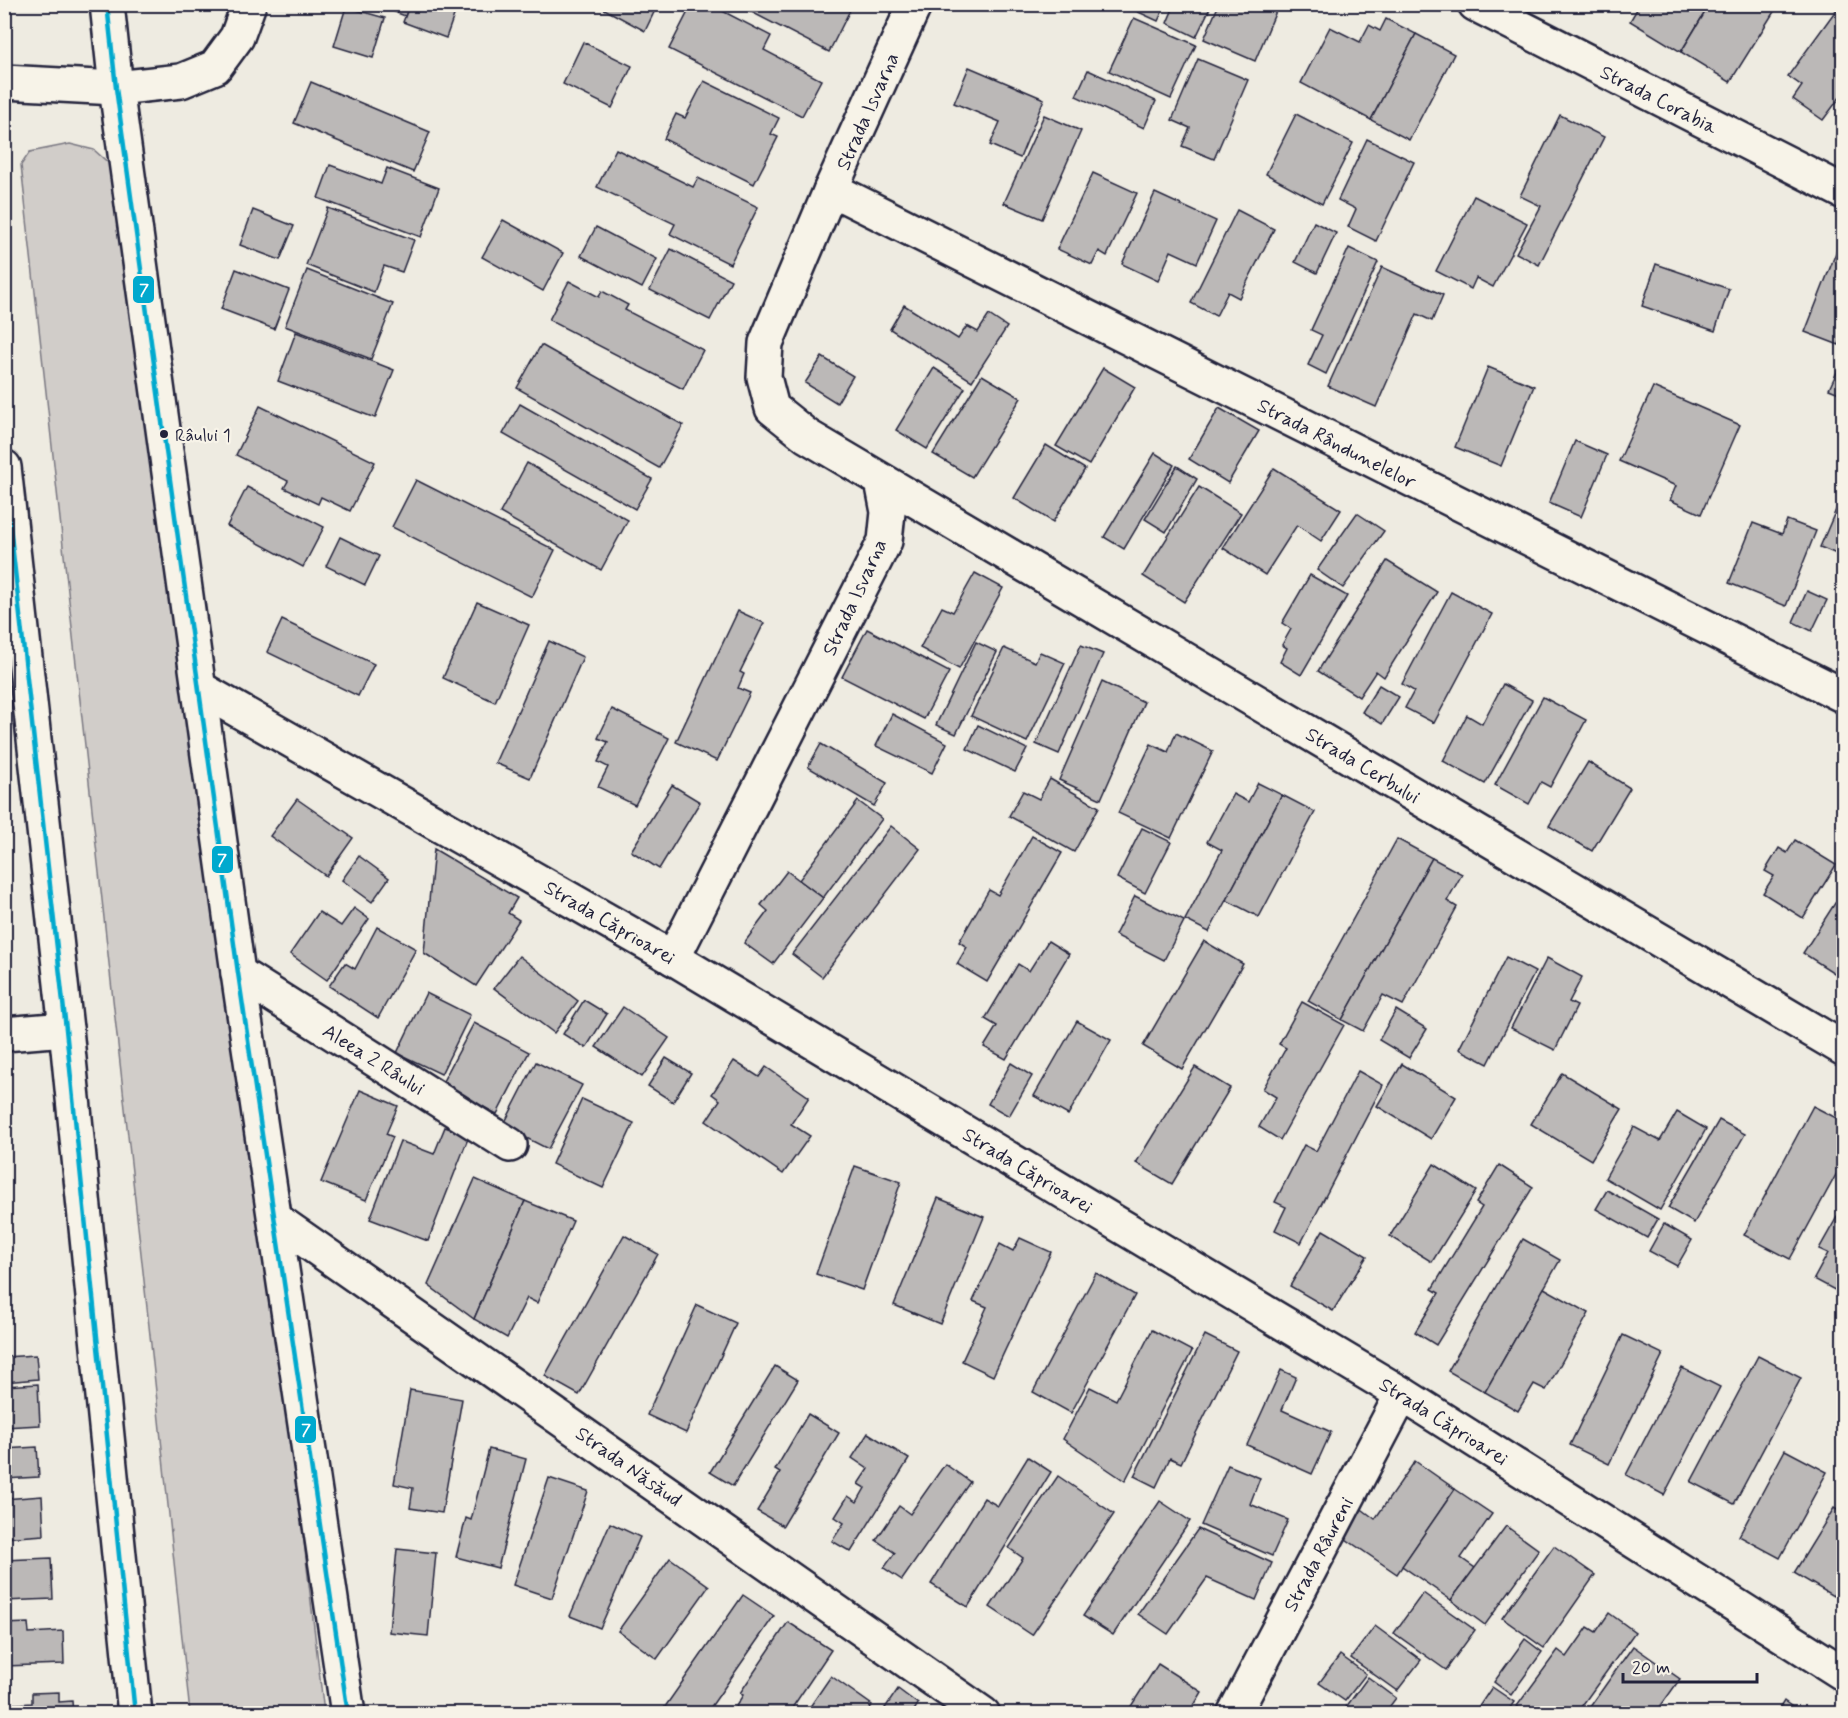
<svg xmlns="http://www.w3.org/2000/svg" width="1848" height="1718" viewBox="0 0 1848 1718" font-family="Mynerve,sans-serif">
  <rect width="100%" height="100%" fill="#eeebe1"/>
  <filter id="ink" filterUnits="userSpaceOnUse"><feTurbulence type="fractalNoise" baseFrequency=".0167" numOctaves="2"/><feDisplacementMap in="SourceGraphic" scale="12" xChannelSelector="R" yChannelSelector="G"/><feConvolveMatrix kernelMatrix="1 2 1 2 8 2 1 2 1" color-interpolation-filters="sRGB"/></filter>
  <g filter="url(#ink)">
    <polygon fill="#d1cdc9" stroke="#7a7882" stroke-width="1.5" points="70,144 94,150 113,167 280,1336 324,1713 190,1713 150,1335 21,165 30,152"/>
    <g fill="#bbb8b7" stroke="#22223b" stroke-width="1.5">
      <polygon points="375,4 410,4 405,16"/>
      <polygon points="410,4 458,4 446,38 403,22"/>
      <polygon points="595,4 658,4 645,31"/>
      <polygon points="692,4 709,4 771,36 764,50 821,80 802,116 669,49"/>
      <polygon points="736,4 840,4 850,10 829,52"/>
      <polygon points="1121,4 1166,4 1158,21"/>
      <polygon points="1175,4 1212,4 1196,37 1167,23"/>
      <polygon points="1219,4 1279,4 1255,61 1204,39"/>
      <polygon points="1640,4 1710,4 1681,52 1630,21"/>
      <polygon points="1710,4 1740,4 1742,6 1743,4 1765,4 1775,10 1730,82 1681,52"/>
      <polygon points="346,7 385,18 373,58 334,46"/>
      <polygon points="1836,10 1844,15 1844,92 1823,120 1793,99 1802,86 1788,76"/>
      <polygon points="1134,18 1196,45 1171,99 1109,71"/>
      <polygon points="1386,19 1416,34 1371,120 1301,83 1330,27 1360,42 1369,25 1380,31"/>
      <polygon points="1416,34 1454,54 1409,140 1371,120"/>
      <polygon points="583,42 632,66 612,108 563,84"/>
      <polygon points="1198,59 1248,80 1214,159 1182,146 1190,128 1172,120"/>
      <polygon points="969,67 1044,99 1020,158 990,145 1000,122 954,103"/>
      <polygon points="1088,70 1156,101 1144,128 1076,96"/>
      <polygon points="704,81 779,118 771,134 778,137 754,184 664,139 676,114 685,118"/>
      <polygon points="311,82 430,132 413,172 294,123"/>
      <polygon points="1296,114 1353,143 1322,204 1266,174"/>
      <polygon points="1044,115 1081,131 1042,219 1004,203"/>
      <polygon points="1560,115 1604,137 1539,265 1516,253 1541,206 1520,196"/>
      <polygon points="1367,139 1414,162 1376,241 1348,227 1356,209 1338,200"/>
      <polygon points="616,149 693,187 698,178 758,207 730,264 670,234 675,224 597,187"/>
      <polygon points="330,165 381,184 387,168 439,188 421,237 318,198"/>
      <polygon points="1093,173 1137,193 1107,256 1099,251 1092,265 1057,249"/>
      <polygon points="1155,193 1216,221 1197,263 1171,251 1158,281 1122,264"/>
      <polygon points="1474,196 1527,223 1493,287 1476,278 1471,289 1436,271"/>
      <polygon points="328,208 414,240 402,272 384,266 374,292 306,265"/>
      <polygon points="253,210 294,226 280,260 240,245"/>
      <polygon points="1237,210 1274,229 1239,298 1228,292 1216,316 1191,303"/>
      <polygon points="503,220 563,253 543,291 482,257"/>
      <polygon points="1314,222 1336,233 1317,273 1295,262"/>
      <polygon points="596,227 657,259 642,288 581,256"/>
      <polygon points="1349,248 1378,262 1326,374 1308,365 1322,335 1311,330"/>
      <polygon points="671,249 731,280 710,320 650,290"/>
      <polygon points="1837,250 1844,252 1844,332 1839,345 1805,332"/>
      <polygon points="1656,264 1729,289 1715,331 1642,306"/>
      <polygon points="1382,267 1443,295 1432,321 1417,314 1376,407 1328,386"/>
      <polygon points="236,269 289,290 274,329 221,309"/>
      <polygon points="307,270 393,304 371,359 285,326"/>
      <polygon points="569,281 599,297 602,291 628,305 625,310 703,350 683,389 549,320"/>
      <polygon points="904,305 958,339 967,326 978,332 989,315 1007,327 972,381 890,329"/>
      <polygon points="296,332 394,370 375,418 278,381"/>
      <polygon points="541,345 683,425 659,468 517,388"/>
      <polygon points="822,357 853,376 837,403 805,383"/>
      <polygon points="1844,357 1844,395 1829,389"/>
      <polygon points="1488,367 1534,386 1501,466 1455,447"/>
      <polygon points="934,368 965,388 927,449 896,430"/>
      <polygon points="1103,368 1135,387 1089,465 1056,446"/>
      <polygon points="982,375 1021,398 972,477 933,454"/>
      <polygon points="1653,387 1740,425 1701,514 1670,500 1676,486 1619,461"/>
      <polygon points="520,404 652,479 635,509 503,434"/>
      <polygon points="260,406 375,462 350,511 321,497 318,504 284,488 288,481 236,455"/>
      <polygon points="1219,408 1259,431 1228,483 1189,459"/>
      <polygon points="1575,441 1607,455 1581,517 1549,503"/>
      <polygon points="1046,445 1085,469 1053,522 1014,498"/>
      <polygon points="1155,453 1174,465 1124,549 1104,537"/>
      <polygon points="527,463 628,520 601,570 500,513"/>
      <polygon points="1177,466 1197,479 1166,532 1145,519"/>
      <polygon points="1274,468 1341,510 1321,541 1297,525 1265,575 1223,548"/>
      <polygon points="416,480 555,550 532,597 392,527"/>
      <polygon points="247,487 324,527 303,567 227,526"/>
      <polygon points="1199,487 1241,513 1184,602 1143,576"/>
      <polygon points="1844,491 1844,557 1820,547"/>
      <polygon points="1357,513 1384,531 1343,588 1317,570"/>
      <polygon points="1787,520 1816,531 1786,606 1729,583 1753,523 1782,534"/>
      <polygon points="340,537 379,556 365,585 326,566"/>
      <polygon points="1387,561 1437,592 1384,677 1376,671 1359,697 1318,671"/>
      <polygon points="975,573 1003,588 959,669 920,648 942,607 953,612"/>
      <polygon points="1310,575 1347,596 1301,675 1280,662 1287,648 1282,645 1291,629 1282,623"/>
      <polygon points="1807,591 1827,600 1812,631 1793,622"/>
      <polygon points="1451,592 1492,614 1434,723 1405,708 1414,691 1402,684"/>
      <polygon points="477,602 529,625 495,702 443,678"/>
      <polygon points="738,611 764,623 740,672 744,674 738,688 750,693 717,761 676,742"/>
      <polygon points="282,620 374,664 358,696 267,652"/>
      <polygon points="867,629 949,672 924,719 842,677"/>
      <polygon points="549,641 583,657 530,778 495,763"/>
      <polygon points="976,642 997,652 956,734 936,725"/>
      <polygon points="1081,645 1103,654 1059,754 1036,744"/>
      <polygon points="1004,648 1035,662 1040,652 1065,663 1027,742 971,716"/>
      <polygon points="1102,682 1144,702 1101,799 1059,780"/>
      <polygon points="1503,684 1532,700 1485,784 1443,761 1467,715 1482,724"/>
      <polygon points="1379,685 1399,697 1382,724 1362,712"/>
      <polygon points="1543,697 1586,720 1550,787 1541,782 1529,804 1495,785"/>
      <polygon points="612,709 669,738 635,805 598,787 608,767 598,762 608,742 598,738"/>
      <polygon points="892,714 947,743 932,773 876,746"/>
      <polygon points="978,725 1027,749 1015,772 967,749"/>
      <polygon points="1176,733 1213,751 1171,838 1118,813 1151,744 1168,752"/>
      <polygon points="821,744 887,783 874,806 808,767"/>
      <polygon points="1588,762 1630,788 1592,851 1549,826"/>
      <polygon points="1050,779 1099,807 1074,852 1009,816 1023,791 1039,799"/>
      <polygon points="1258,783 1282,795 1209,932 1185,920 1222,850 1207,842 1233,794 1248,802"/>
      <polygon points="672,785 700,802 659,869 631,851"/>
      <polygon points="1282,795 1315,812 1259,917 1226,900"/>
      <polygon points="297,799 353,838 326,876 270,836"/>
      <polygon points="858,801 882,819 823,898 799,880"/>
      <polygon points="891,826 920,849 822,977 792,954"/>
      <polygon points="1142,828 1171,842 1145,893 1117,878"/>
      <polygon points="1032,836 1062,853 987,982 957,964 967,947 959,942 989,890 998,895"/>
      <polygon points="1397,839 1432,858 1342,1020 1308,1001"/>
      <polygon points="1795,840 1836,865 1803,918 1763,893 1774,876 1765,871 1779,848 1787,853"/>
      <polygon points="434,849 517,898 508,913 519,920 476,986 424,953"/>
      <polygon points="359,856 389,878 372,902 342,880"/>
      <polygon points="1432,858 1462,874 1447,901 1457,907 1403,1005 1383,995 1363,1031 1342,1020"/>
      <polygon points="787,871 823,898 773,964 744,943 768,911 761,905"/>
      <polygon points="1844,889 1844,975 1842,978 1803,953"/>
      <polygon points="1135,896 1184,921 1164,960 1115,935"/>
      <polygon points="354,908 369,919 327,980 290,954 319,912 341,926"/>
      <polygon points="377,927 416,949 378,1018 329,986 345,963 355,969"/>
      <polygon points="1048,941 1069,954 1006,1059 984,1047 997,1026 985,1019 1018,964 1029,971"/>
      <polygon points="1204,941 1243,964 1182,1069 1143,1046"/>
      <polygon points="519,956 578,1001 554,1033 494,988"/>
      <polygon points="1506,957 1535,972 1488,1064 1459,1049"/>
      <polygon points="1547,958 1582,977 1569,1002 1577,1006 1555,1050 1511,1028"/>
      <polygon points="426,993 470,1015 441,1074 397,1053"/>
      <polygon points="584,1000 607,1014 586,1048 563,1034"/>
      <polygon points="1302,1002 1344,1025 1280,1140 1259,1127 1276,1097 1263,1089 1286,1048 1279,1044"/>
      <polygon points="623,1007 669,1038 642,1077 596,1047"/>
      <polygon points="1396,1010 1427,1029 1409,1058 1379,1040"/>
      <polygon points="1077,1021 1111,1040 1068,1115 1034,1096"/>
      <polygon points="474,1023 529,1052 497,1114 441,1085"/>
      <polygon points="666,1058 691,1073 673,1102 648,1086"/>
      <polygon points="734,1061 759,1077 766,1067 809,1097 791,1124 810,1136 783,1174 706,1121 720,1100 712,1094"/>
      <polygon points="536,1062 582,1085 548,1149 503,1126"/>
      <polygon points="1011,1063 1032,1076 1009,1116 988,1104"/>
      <polygon points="1402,1064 1456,1097 1431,1139 1377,1106"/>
      <polygon points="1195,1067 1230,1088 1172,1184 1136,1163"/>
      <polygon points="1358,1071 1383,1085 1301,1243 1275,1230 1286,1207 1275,1202 1304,1145 1316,1151"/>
      <polygon points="1562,1073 1622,1109 1591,1160 1531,1124"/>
      <polygon points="360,1090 398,1106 386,1134 393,1137 366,1200 321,1182"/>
      <polygon points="582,1099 634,1123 603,1188 552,1164"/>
      <polygon points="1813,1106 1844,1122 1844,1160 1790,1259 1744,1235"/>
      <polygon points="1677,1112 1706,1129 1660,1210 1605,1178 1634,1127 1660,1141"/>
      <polygon points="1719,1120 1745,1134 1694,1223 1668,1208"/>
      <polygon points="445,1127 469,1136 428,1241 370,1219 400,1141 434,1154"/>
      <polygon points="1434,1164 1476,1191 1432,1262 1390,1236"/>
      <polygon points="1499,1165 1533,1187 1436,1345 1415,1332 1439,1293 1432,1289 1482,1207 1476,1203"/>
      <polygon points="855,1166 901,1182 862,1290 816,1274"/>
      <polygon points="475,1179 525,1201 474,1319 428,1285"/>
      <polygon points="1607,1190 1658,1219 1647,1238 1596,1209"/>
      <polygon points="938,1198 984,1217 940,1324 894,1305"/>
      <polygon points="525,1201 573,1221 537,1303 527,1298 507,1338 474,1319"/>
      <polygon points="1837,1217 1844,1220 1844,1295 1814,1279 1828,1253 1819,1249"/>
      <polygon points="1664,1224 1692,1240 1677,1266 1649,1251"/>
      <polygon points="1323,1230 1367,1256 1333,1311 1290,1286"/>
      <polygon points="624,1235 658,1254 579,1395 545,1376"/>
      <polygon points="1020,1238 1051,1252 993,1376 962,1361 987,1307 973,1301 1000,1244 1013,1251"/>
      <polygon points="1523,1239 1560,1260 1485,1392 1448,1371"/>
      <polygon points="1096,1273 1135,1295 1071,1413 1033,1392"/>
      <polygon points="1544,1288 1589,1313 1546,1390 1534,1384 1518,1411 1485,1392"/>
      <polygon points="697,1305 736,1323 686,1433 647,1415"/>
      <polygon points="1152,1330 1192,1351 1125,1481 1063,1439 1090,1387 1116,1400"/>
      <polygon points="1205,1335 1237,1351 1181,1463 1170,1458 1156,1487 1134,1476"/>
      <polygon points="1623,1335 1663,1354 1609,1464 1570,1445"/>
      <polygon points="36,1355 38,1379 4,1382 4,1357"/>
      <polygon points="1758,1356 1801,1378 1734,1504 1691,1482"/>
      <polygon points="775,1366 798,1380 733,1486 710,1472"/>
      <polygon points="1682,1368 1720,1387 1664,1495 1626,1475"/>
      <polygon points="1281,1370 1296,1377 1282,1410 1331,1432 1312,1474 1247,1445"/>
      <polygon points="38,1384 40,1425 4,1427 4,1386"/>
      <polygon points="410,1390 462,1399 442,1513 410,1508 413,1488 394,1484"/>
      <polygon points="808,1414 839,1433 783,1526 757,1511 780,1473 775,1470"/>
      <polygon points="868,1433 909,1459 851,1552 832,1541 844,1523 835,1517 848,1496 857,1502 865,1488 858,1484 868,1469 852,1458"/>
      <polygon points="37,1447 39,1477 4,1479 4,1449"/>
      <polygon points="489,1449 526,1459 498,1568 456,1557 466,1518 471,1520"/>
      <polygon points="1785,1450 1827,1472 1780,1558 1739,1536"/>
      <polygon points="1028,1457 1051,1472 968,1607 931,1584 984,1498 998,1506"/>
      <polygon points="1415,1461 1455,1489 1397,1574 1340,1535 1359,1507 1375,1519"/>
      <polygon points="945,1464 970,1482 902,1580 884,1568 895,1553 876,1540 899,1506 910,1514"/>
      <polygon points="1228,1465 1260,1478 1250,1504 1288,1520 1272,1556 1201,1525"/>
      <polygon points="1058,1476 1114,1514 1032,1635 990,1607 1023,1558 1009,1548"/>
      <polygon points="549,1478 588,1491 552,1598 513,1585"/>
      <polygon points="1455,1489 1492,1514 1461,1558 1475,1568 1451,1600 1402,1566"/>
      <polygon points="42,1496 44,1535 4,1538 4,1499"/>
      <polygon points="1160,1501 1190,1521 1113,1635 1083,1616"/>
      <polygon points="1834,1508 1844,1514 1844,1579 1833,1596 1794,1573"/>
      <polygon points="610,1523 640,1537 600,1628 570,1616"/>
      <polygon points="1506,1526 1539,1550 1485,1625 1451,1600"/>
      <polygon points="1198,1529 1272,1563 1256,1600 1207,1578 1168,1634 1138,1614"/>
      <polygon points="1554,1546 1595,1575 1544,1648 1502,1618"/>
      <polygon points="397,1549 436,1553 428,1636 389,1632"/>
      <polygon points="51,1558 53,1599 4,1601 4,1560"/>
      <polygon points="670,1558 709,1586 657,1659 618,1631"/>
      <polygon points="1423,1593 1475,1630 1446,1670 1394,1633"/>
      <polygon points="743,1595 774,1616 706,1714 660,1714"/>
      <polygon points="1609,1613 1635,1632 1576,1714 1527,1714 1517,1706 1558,1650 1567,1657 1588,1627 1596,1632"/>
      <polygon points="788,1622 831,1650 788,1714 731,1714 743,1695 740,1693"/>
      <polygon points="28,1623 29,1633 63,1631 64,1664 4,1666 4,1624"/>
      <polygon points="1375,1626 1421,1660 1397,1691 1351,1658"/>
      <polygon points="1525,1639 1542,1652 1511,1695 1494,1682"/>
      <polygon points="1633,1646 1680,1679 1655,1714 1585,1714"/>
      <polygon points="1340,1655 1366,1674 1345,1701 1319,1683"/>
      <polygon points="1158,1664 1202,1692 1189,1714 1126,1714"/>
      <polygon points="831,1676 872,1705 866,1714 805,1714"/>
      <polygon points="1368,1677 1396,1698 1384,1714 1341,1714"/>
      <polygon points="1492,1687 1514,1702 1506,1714 1474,1714"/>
      <polygon points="898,1689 918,1704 912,1714 881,1714"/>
      <polygon points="59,1692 59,1702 72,1701 73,1714 19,1714 19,1704 32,1703 32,1693"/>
      <polygon points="1784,1701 1802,1714 1776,1714"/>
      <rect x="4" y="1704" width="15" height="10"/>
    </g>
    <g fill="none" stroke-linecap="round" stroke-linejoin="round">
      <defs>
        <g id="minor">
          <polyline points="915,4 831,189 766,343 764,377 772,408 807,436 1844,1049"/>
          <polyline points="1475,4 1844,192"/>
          <polyline points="4,82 116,88 181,81 215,67 237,37 249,4"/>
          <polyline points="831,189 1844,696"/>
          <polyline points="199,688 673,958 1402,1394 1844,1674"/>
          <polyline points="673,958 885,541 888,512 882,481"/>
          <polyline points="238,973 510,1145"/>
          <polyline points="4,1034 66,1029"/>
          <polyline points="275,1219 983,1714"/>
          <polyline points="1234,1714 1402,1394"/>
        </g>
        <g id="major">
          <polyline points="107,4 116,88 238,973 348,1714"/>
          <polyline points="4,467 66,1029 135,1714"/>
        </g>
      </defs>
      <use href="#minor" stroke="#22223b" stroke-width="38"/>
      <use href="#major" stroke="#22223b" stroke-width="38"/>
      <use href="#minor" stroke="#f7f3e8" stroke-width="33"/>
      <use href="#major" stroke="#f7f3e8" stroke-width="33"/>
      <defs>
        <g id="bus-1">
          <polyline points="107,4 116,88 238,973 348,1714"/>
          <polyline points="4,472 66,1029 135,1714"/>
        </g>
      </defs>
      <use href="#bus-1" stroke="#f7f3e8" stroke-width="9"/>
      <use href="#bus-1" stroke="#00a9ce" stroke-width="4.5"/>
    </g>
  </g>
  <circle fill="#22223b" stroke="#f7f3e8" stroke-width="2" cx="164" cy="434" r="5"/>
  <g text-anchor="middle" stroke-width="4.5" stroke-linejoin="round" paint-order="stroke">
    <g font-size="18" fill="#22223b" stroke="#f7f3e8" text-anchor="start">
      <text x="175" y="441">Râului 1</text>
    </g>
    <g font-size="20" fill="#22223b" stroke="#f7f3e8">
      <text transform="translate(1659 99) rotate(27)" y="7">Strada Corabia</text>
      <text transform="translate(867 111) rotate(-66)" y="7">Strada Isvarna</text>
      <text transform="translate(1337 443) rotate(27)" y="7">Strada Rândunelelor</text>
      <text transform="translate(854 597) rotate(-65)" y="7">Strada Isvarna</text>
      <text transform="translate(1363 765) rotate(31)" y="7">Strada Cerbului</text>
      <text transform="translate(610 922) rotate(30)" y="7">Strada Căprioarei</text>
      <text transform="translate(374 1059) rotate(32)" y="7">Aleea 2 Râului</text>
      <text transform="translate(1028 1170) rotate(31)" y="7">Strada Căprioarei</text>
      <text transform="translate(1444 1421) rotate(32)" y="7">Strada Căprioarei</text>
      <text transform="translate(629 1466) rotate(35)" y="7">Strada Năsăud</text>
      <text transform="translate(1318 1554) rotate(-62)" y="7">Strada Râureni</text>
    </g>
  </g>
  <g stroke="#f7f3e8" stroke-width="2">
    <rect x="132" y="275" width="23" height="29" rx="6" fill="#00a9ce"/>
    <rect x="211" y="845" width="23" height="29" rx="6" fill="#00a9ce"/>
    <rect x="294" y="1415" width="23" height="29" rx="6" fill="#00a9ce"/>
  </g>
  <g font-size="16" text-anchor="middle" font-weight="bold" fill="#fff">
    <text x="144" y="295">7</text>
    <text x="222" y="865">7</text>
    <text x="306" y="1435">7</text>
  </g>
  <rect width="1848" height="1718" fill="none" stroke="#f7f3e8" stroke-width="24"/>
  <rect x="12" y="12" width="1824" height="1694" fill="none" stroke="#22223b" stroke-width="2" filter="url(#ink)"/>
  <path d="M1623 1673v9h134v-9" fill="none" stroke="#22223b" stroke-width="3"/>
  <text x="1632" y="1673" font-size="18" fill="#22223b" stroke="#f7f3e8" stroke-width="4.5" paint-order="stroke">20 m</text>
</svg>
